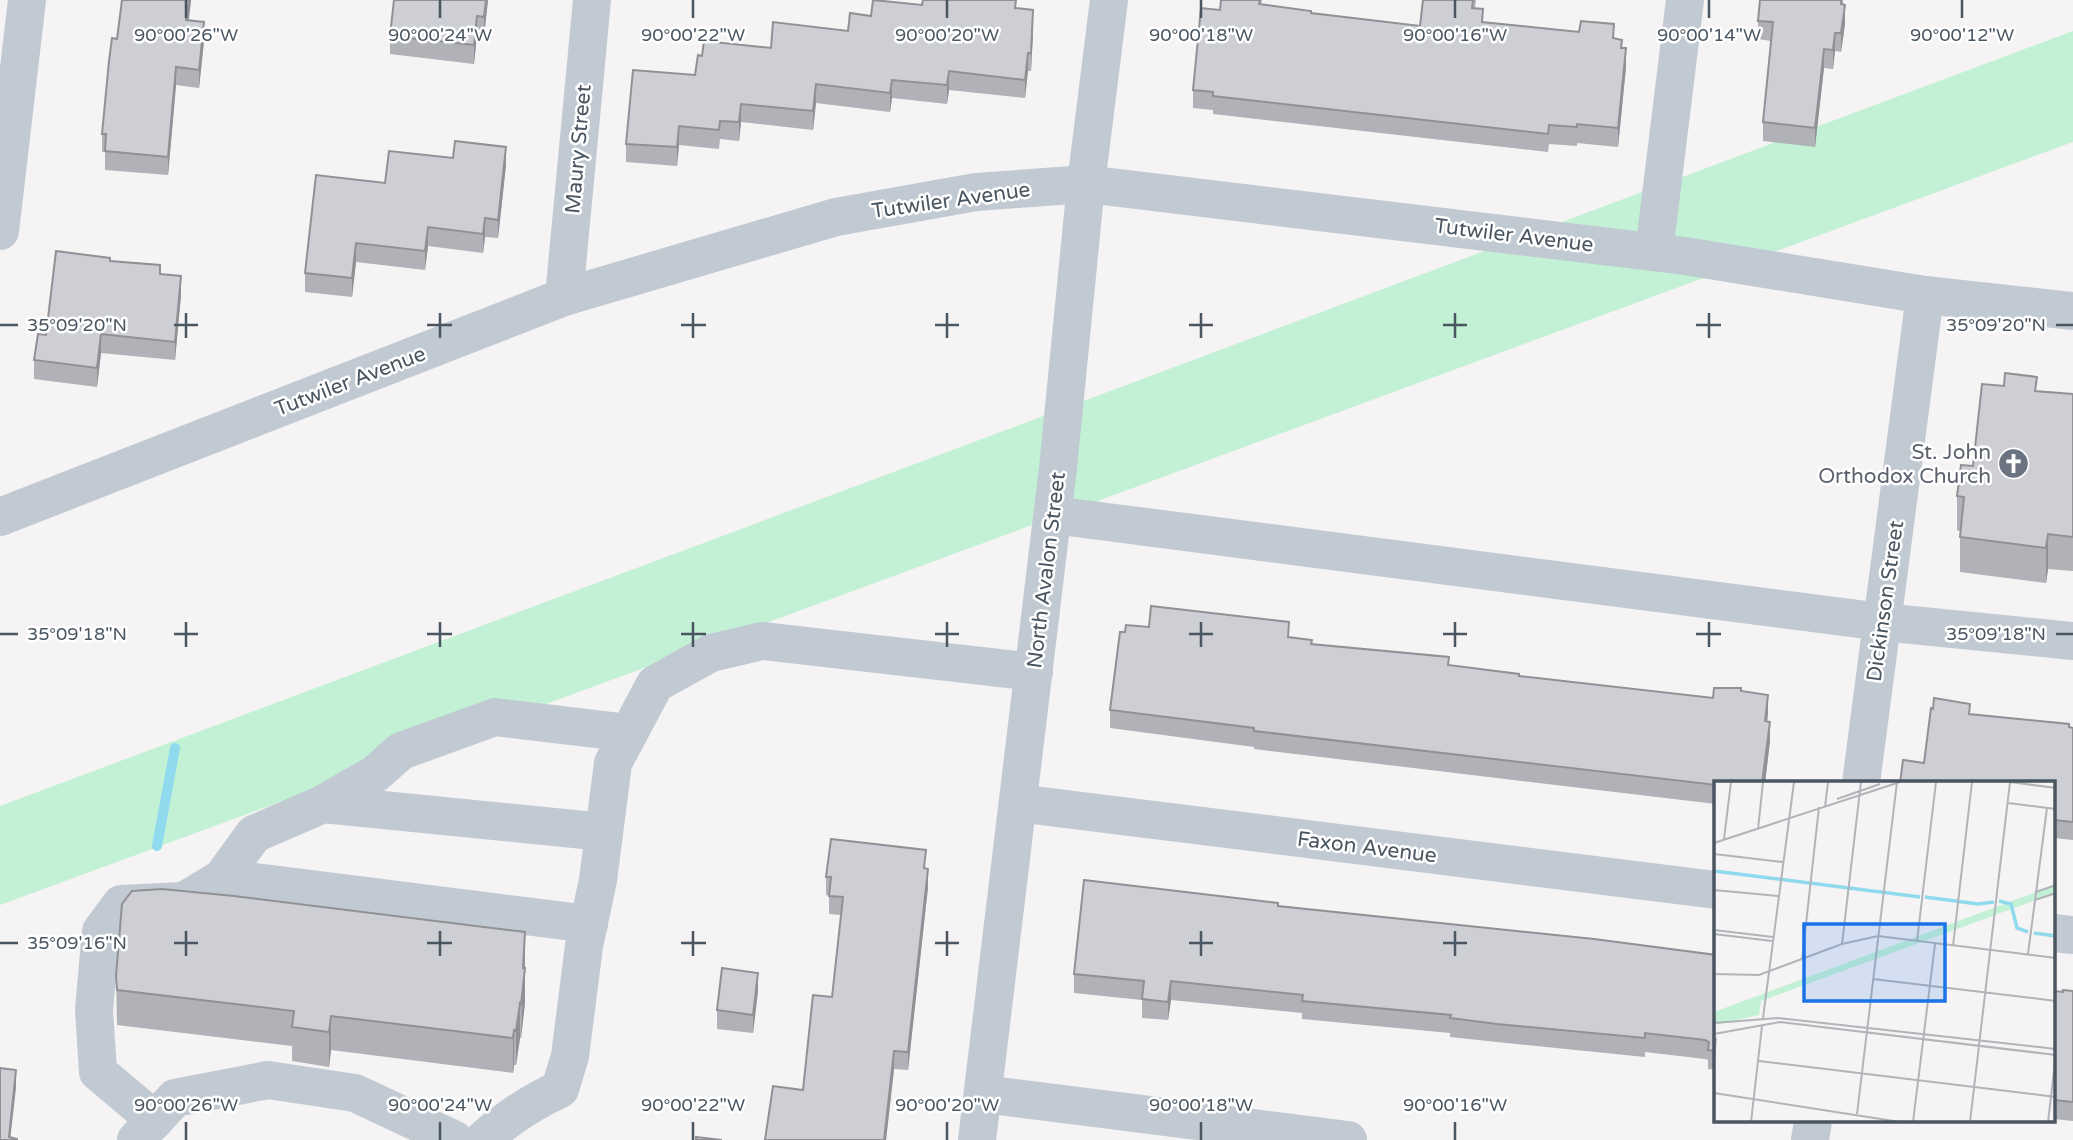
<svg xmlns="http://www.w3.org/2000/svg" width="2073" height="1140" viewBox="0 0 2073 1140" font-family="'Varela Round',sans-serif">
  <rect width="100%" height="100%" fill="#f5f3f3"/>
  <polygon fill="#c3f1d5" points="2073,31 2073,142 0,905 0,806"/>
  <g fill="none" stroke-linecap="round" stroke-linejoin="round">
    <polyline stroke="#90daee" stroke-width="10" points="157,846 175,748"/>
    <g stroke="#c1cad2" stroke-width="38">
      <polyline points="0,231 27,0"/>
      <polyline points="1654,252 1685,0"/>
      <polyline points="564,297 592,0"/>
      <polyline points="1053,515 1882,622 2073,641"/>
      <polyline points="0,517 564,297 836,217 976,192 1086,184 1685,256 1925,295 2073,311"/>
      <polyline points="1861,783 1925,295"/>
      <polyline points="1018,803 1716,890"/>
      <polyline points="323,804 604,832"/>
      <polyline points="222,878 589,924"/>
      <polyline points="2054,933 2073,935"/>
      <polyline points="983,1094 1348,1140"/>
      <polyline points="155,1120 98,1072 94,1010 101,931 121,904 184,901 222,878 254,834 323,804 375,774 401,751 495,717 629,733"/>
      <polyline points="136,1140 175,1098 268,1080 355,1093 455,1140"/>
      <path d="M483,1140c24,-22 47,-37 77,-51l10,-33 14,-110 14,-66 15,-117 42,-79 56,-31 51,-12 272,31"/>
      <polyline points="977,1140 1058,468 1086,184 1109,0"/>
      <polyline points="1810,1140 1813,1121"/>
    </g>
  </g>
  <g fill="#b0b2b7">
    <polygon points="122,0 191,0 189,20 204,41 199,88 176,85 168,175 105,170 105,152 102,152 102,134 117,39"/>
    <polygon points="488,0 484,36 477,35 474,64 390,54 390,36"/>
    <polygon points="1221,0 1262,0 1261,5 1311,13 1420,26 1423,0 1476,0 1475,8 1483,22 1614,39 1622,48 1626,67 1618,147 1577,143 1577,146 1549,144 1548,152 1213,114 1213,110 1193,108 1193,90 1220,10"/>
    <polygon points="1760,0 1843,0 1845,24 1841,52 1835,51 1833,69 1824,68 1815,147 1763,141 1763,122 1771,41 1758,39 1758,21"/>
    <polygon points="922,5 1016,9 1033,29 1031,71 1028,71 1025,98 949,90 947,104 892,98 890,112 816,103 813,130 741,122 739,141 720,139 719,149 679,145 677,166 626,162 626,144 695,75 702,56 771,48 848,31 871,16"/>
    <polygon points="506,165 498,238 485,237 483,253 428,246 425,270 356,262 352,297 305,292 305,273 385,183"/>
    <polygon points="110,261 160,274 181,295 175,360 101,353 97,387 34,379 34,360 46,335"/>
    <polygon points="2037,391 2073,394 2073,571 2048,569 2046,583 1960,572 1960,531 1957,530 1957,496 1973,466"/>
    <polygon points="1125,632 1289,638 1312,644 1519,676 1713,698 1741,691 1768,713 1767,722 1770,741 1765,783 1716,783 1716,804 1254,749 1254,747 1110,728 1110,710"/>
    <polygon points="1970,714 2073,728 2073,840 2054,838 2054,783 1924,763"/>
    <polygon points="926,869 928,887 908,1070 894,1069 886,1140 765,1140 803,1090 832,997 841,915 829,914 829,896 826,895 826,877"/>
    <polygon points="1278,906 1716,955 1716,1070 1708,1069 1708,1060 1705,1059 1645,1052 1645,1057 1497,1042 1450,1037 1450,1033 1302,1019 1302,1013 1171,1000 1168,1020 1142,1018 1142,1000 1074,993 1074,974"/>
    <polygon points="525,932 525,1003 521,1038 520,1038 516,1065 514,1065 513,1073 331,1050 329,1067 292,1061 292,1046 117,1025 116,976"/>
    <polygon points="758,991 753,1033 717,1029 717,1010"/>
    <polygon points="2054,991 2063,992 2073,991 2073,1121 2054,1119"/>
  </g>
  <g fill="#909195">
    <polygon points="189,0 191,0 186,39 186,20"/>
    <polygon points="486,0 488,0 484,36 484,17"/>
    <polygon points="1845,5 1845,24 1841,52 1841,33"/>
    <polygon points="1033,10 1033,29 1031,71 1031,53"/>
    <polygon points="477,16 477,35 474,64 474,45"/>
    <polygon points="204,22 204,41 199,88 199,70"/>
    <polygon points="1835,33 1835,51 1833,69 1833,50"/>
    <polygon points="1626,48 1626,67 1618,147 1618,128"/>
    <polygon points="1824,49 1824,68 1815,147 1815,128"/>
    <polygon points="1028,53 1028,71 1025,98 1025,80"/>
    <polygon points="176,67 176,85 168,175 168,157"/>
    <polygon points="949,71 949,90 947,104 947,85"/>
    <polygon points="892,80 892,98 890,112 890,93"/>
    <polygon points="816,84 816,103 813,130 813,111"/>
    <polygon points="741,104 741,122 739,141 739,122"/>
    <polygon points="679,126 679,145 677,166 677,147"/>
    <polygon points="506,147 506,165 498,238 498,220"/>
    <polygon points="485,218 485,237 483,253 483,234"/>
    <polygon points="428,227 428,246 425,270 425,251"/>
    <polygon points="356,243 356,262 352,297 352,278"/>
    <polygon points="181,276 181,295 175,360 175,342"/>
    <polygon points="101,334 101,353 97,387 97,368"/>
    <polygon points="2048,534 2048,569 2046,583 2046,548"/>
    <polygon points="1768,695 1768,713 1765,740 1765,721"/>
    <polygon points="1770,722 1770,741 1765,783 1762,783"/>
    <polygon points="928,869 928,887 908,1070 908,1052"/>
    <polygon points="525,932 525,1003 521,1038 523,968"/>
    <polygon points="758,973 758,991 753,1033 753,1015"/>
    <polygon points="1171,981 1171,1000 1168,1020 1168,1002"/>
    <polygon points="520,1003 520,1038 516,1065 516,1031"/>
    <polygon points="331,1016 331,1050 329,1067 329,1032"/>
    <polygon points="514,1030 514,1065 513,1073 513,1038"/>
    <polygon points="894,1051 894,1069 886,1140 884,1140"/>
    <polygon points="16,1070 16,1088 10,1140 9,1140"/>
  </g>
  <g fill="#cdcfd5" stroke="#909195" stroke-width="2">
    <polygon points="122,0 189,0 186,20 204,22 199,70 176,67 168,157 105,151 106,134 102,134 109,61 112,38 117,39"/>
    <polygon points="394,0 486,0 484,17 477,16 474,45 390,36"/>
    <polygon points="873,0 922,5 923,0 1016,0 1015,8 1033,10 1031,53 1028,53 1025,80 949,71 947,85 892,80 890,93 816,84 813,111 741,104 739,122 720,121 719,130 679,126 677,147 626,144 633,70 695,75 698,55 702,56 704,41 771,48 773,22 848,31 850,13 871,16"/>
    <polygon points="1221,0 1260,0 1259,4 1311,11 1311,13 1420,26 1423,0 1473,0 1472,8 1483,9 1482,22 1579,32 1581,21 1614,24 1613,38 1622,40 1621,48 1626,48 1618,128 1577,124 1577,127 1549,125 1548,134 1213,96 1213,92 1193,90 1201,8 1220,10"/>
    <polygon points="1760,0 1841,0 1841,4 1845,5 1841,33 1835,33 1833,50 1824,49 1815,128 1763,122 1773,22 1758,21"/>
    <polygon points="455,141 506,147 498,220 485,218 483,234 428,227 425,251 356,243 352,278 305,273 316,175 385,183 389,151 453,158"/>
    <polygon points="56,251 110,258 110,261 160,265 160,274 181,276 175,342 101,334 97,368 34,360 38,334 46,335"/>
    <polygon points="2005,373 2037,377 2035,391 2073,394 2073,537 2048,534 2046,548 1960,537 1964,497 1957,496 1961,465 1973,466 1982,384 2004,386"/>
    <polygon points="1151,606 1289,622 1288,637 1312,640 1311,644 1449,657 1448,665 1519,674 1519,676 1713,698 1714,688 1741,688 1741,691 1768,695 1765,721 1770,722 1762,783 1716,783 1716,785 1254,731 1254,728 1110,710 1120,632 1125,632 1126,625 1149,627"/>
    <polygon points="1934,698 1970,704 1969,714 2069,724 2069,727 2073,728 2073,822 2054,820 2054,783 1900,783 1903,760 1924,763 1931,708 1933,709"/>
    <polygon points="831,839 926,850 924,868 928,869 908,1052 894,1051 884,1140 765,1140 773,1086 803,1090 813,995 832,997 843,897 829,896 831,877 826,877"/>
    <polygon points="1084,880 1278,903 1278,906 1594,939 1716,955 1716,1051 1708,1050 1709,1042 1705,1040 1645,1033 1645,1038 1497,1024 1450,1018 1451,1015 1302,1001 1303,995 1171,981 1168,1002 1142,999 1144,981 1074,974"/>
    <polygon points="162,889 234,896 525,932 523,968 525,968 521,1004 520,1003 516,1031 514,1030 513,1038 331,1016 329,1032 292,1027 294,1011 117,990 116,976 122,904 132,891"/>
    <polygon points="722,968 758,973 753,1015 717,1010"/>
    <polygon points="2063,990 2073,991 2073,1102 2054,1100 2054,991 2063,992"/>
    <polygon points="0,1068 16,1070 9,1137 17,1139 17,1140 0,1140"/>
    <polygon points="696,1137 722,1140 696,1140"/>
  </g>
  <path fill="none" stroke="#4a5661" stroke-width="2.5" d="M186,0v18M440,0v18M693,0v18M947,0v18M1201,0v18M1455,0v18M1709,0v18M1962,0v18M186,313v25M440,313v25M693,313v25M947,313v25M1201,313v25M1455,313v25M1709,313v25M0,325h18M174,325h24M427,325h25M681,325h25M935,325h24M1189,325h24M1443,325h24M1696,325h25M2056,325h17M186,622v25M440,622v25M693,622v25M947,622v25M1201,622v25M1455,622v25M1709,622v25M0,634h18M174,634h24M427,634h25M681,634h25M935,634h24M1189,634h24M1443,634h24M1696,634h25M2056,634h17M186,931v25M440,931v25M693,931v25M947,931v25M1201,931v25M1455,931v25M0,943h18M174,943h24M427,943h25M681,943h25M935,943h24M1189,943h24M1443,943h24M186,1122v18M440,1122v18M693,1122v18M947,1122v18M1201,1122v18M1455,1122v18"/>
  <defs>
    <symbol id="church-disc" viewBox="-11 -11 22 22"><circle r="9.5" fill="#6b7280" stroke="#fff"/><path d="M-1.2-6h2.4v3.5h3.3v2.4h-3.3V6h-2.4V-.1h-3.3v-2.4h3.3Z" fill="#fff"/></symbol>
  </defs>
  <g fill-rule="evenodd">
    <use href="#church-disc" x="1996" y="446" width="35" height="35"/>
  </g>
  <g text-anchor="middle" stroke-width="5" stroke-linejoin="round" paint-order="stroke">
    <g font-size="21" fill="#4a5661" stroke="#fff">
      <text transform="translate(578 149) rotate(-85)" y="7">Maury Street</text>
      <text transform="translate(951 200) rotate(-8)" y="7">Tutwiler Avenue</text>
      <text transform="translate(1514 235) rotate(7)" y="7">Tutwiler Avenue</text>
      <text transform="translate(350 381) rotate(-21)" y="7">Tutwiler Avenue</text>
      <text transform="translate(1046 570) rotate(-83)" y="7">North Avalon Street</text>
      <text transform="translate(1885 601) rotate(-82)" y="7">Dickinson Street</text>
      <text transform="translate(1367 847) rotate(7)" y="7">Faxon Avenue</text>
    </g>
    <g font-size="21" fill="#5b616d" stroke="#fff" text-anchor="end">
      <text x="1991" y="459">St. John<tspan x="1991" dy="24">Orthodox Church</tspan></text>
    </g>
  </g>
  <g transform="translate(1714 781)">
    <rect width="341" height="341" fill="#f5f3f3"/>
    <path d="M341,104v8l-294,108 -2,14 -45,10v-13z" fill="#c3f1d5"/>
    <path fill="none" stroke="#90daee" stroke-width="3.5" d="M0,90l206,26M211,116l53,7 16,-2M285,120l12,3 6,24 11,4M320,152l22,3"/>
    <path fill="none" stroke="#b1b4b9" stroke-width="2" d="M296,1l46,6M123,18l43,-15M294,22l48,6M111,26l3,-25M44,48l5,-47M10,58l7,-57M0,62l186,-61M0,73l69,8M0,109l64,6M322,111l20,-7M321,119l21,-7M0,149l59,7M0,153l58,7M203,160l19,-159M128,163l19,-162M239,165l19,-164M314,173l19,-146M88,179l17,-153M0,193l45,1 83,-31 36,-8 178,22M159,198l183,22M49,237l31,-236M64,237l278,31M0,242l64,-5M0,253l66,-12 276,33M0,278l2,-21M45,280l297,36M0,312l186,29M143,333l40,-332M37,341l11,-96M199,341l22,-178M256,341l40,-340M334,341l8,-68"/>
    <path fill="#1a73e8" fill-opacity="0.15" stroke="#1a73e8" stroke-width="3.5" d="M90,143h141v77h-141z"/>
    <rect width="341" height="341" fill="none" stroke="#4a5661" stroke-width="3.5"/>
  </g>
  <g font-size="18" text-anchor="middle" fill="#4a5661" stroke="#fff" stroke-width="5" stroke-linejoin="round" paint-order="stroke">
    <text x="186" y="41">90°00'26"W</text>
    <text x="440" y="41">90°00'24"W</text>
    <text x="693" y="41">90°00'22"W</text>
    <text x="947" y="41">90°00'20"W</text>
    <text x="1201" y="41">90°00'18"W</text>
    <text x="1455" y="41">90°00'16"W</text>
    <text x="1709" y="41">90°00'14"W</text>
    <text x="1962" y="41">90°00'12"W</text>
    <text x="77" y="331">35°09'20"N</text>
    <text x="1996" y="331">35°09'20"N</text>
    <text x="77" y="640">35°09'18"N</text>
    <text x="1996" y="640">35°09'18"N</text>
    <text x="77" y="949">35°09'16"N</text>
    <text x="186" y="1111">90°00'26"W</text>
    <text x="440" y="1111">90°00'24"W</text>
    <text x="693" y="1111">90°00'22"W</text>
    <text x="947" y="1111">90°00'20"W</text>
    <text x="1201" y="1111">90°00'18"W</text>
    <text x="1455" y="1111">90°00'16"W</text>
  </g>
</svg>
